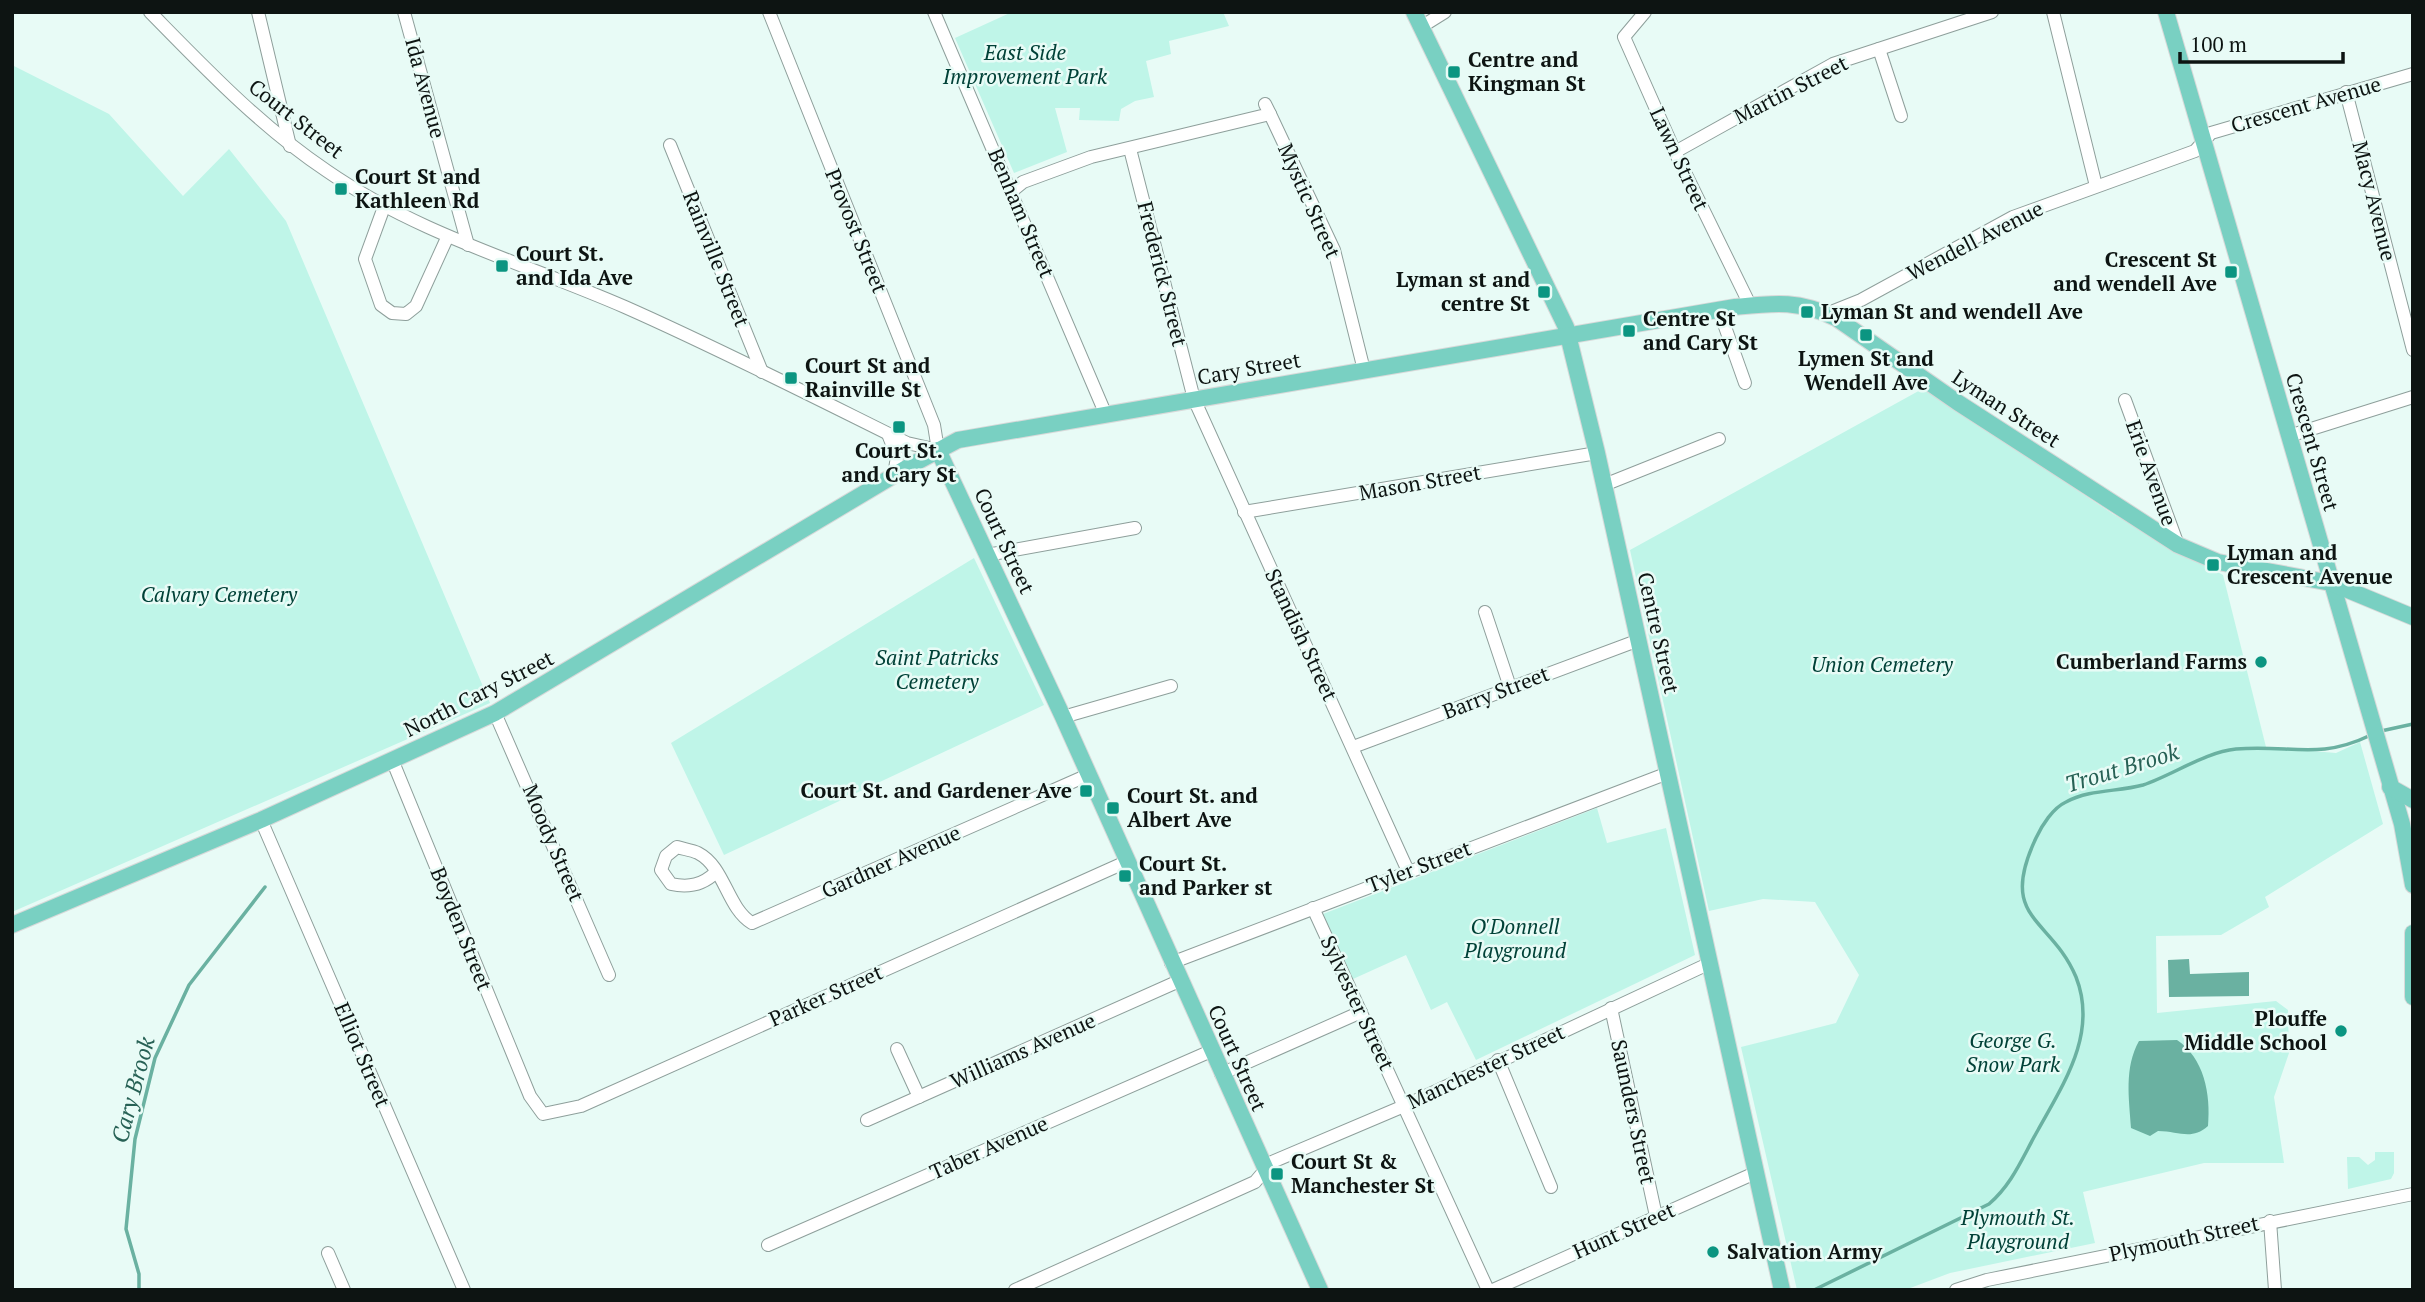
<svg xmlns="http://www.w3.org/2000/svg" width="2425" height="1302" viewBox="0 0 2425 1302" font-family="'PT Serif',serif">
  <rect width="100%" height="100%" fill="#e8fbf6"/>
  <g fill="#bff5e8">
    <polygon points="1012,12 1223,12 1229,26 1169,41 1171,54 1146,61 1154,97 1135,101 1121,109 1119,121 1079,120 1080,108 1055,108 1067,152 1014,173 955,38"/>
    <polygon points="12,65 109,114 183,196 229,149 286,221 490,703 12,912"/>
    <polygon points="1924,388 2113,514 2223,575 2266,747 2336,753 2360,742 2383,824 2265,897 2269,907 2221,935 2156,936 2157,1013 2276,1001 2288,1010 2289,1053 2274,1097 2284,1163 2204,1163 2083,1192 2095,1243 1950,1273 1905,1290 1797,1290 1741,1047 1836,1023 1859,975 1815,902 1763,899 1709,911 1630,550"/>
    <polygon points="974,558 1044,705 724,855 671,743"/>
    <polygon points="1597,808 1607,843 1666,828 1695,955 1476,1060 1447,1002 1431,1010 1406,955 1353,979 1323,914"/>
    <polygon points="2375,1152 2394,1152 2394,1173 2391,1179 2348,1189 2347,1157 2359,1157 2368,1165 2375,1160"/>
  </g>
  <g fill="#6ab1a1">
    <polygon points="2189,959 2190,974 2249,972 2249,996 2169,997 2168,960"/>
    <path d="M2177,1040c27,18 34,54 31,86 -17,15 -29,5 -50,5l-8,5 -19,-8c-2,-30 -7,-60 8,-87z"/>
  </g>
  <g fill="none" stroke-linecap="round" stroke-linejoin="round">
    <g stroke="#6ab1a1" stroke-width="3.5">
      <polyline points="2381,731 2413,724"/>
      <polyline points="139,1290 139,1274 126,1229 135,1139 155,1058 189,985 265,887"/>
      <path d="M1814,1290l175,-86c24,-21 33,-46 49,-74 26,-47 60,-97 38,-153 -25,-60 -79,-57 -40,-139 6,-13 17,-30 30,-36 24,-13 52,-10 77,-17 30,-10 62,-33 93,-36 54,-5 81,12 135,-14"/>
    </g>
    <defs>
      <g id="minor">
        <path d="M150,12c56,57 110,114 177,159 91,63 197,92 298,136 95,42 189,90 282,136l31,7 -4,-25 -165,-413"/>
        <polyline points="258,12 290,146"/>
        <polyline points="404,12 468,245"/>
        <polyline points="934,12 1106,415"/>
        <polyline points="1645,12 1624,37 1675,152 1750,305"/>
        <polyline points="2053,12 2096,186"/>
        <polyline points="1421,27 1445,12"/>
        <polyline points="1879,49 1901,116"/>
        <polyline points="2346,92 2413,350"/>
        <polyline points="1270,114 1334,250 1364,370"/>
        <polyline points="670,145 762,372"/>
        <polyline points="1130,149 1194,399 1408,871"/>
        <polyline points="1675,152 1833,64 1992,12"/>
        <polyline points="1012,191 1023,182 1091,157 1270,114 1265,104"/>
        <polyline points="384,207 365,259 381,305 392,313 406,314 416,306 447,238"/>
        <polyline points="1719,310 1745,383"/>
        <polyline points="1826,314 1861,300 2013,217 2195,151 2211,133 2413,74"/>
        <polyline points="2125,400 2178,545"/>
        <polyline points="888,434 897,457 894,475"/>
        <polyline points="2289,436 2413,397"/>
        <polyline points="1604,485 1719,439"/>
        <polyline points="1244,512 1597,453"/>
        <polyline points="987,555 1135,528"/>
        <polyline points="1485,612 1510,687"/>
        <polyline points="495,713 609,975"/>
        <polyline points="1063,717 1171,686"/>
        <polyline points="1353,747 1639,640"/>
        <polyline points="393,762 530,1096 543,1114 581,1106 1126,862"/>
        <polyline points="261,820 464,1290"/>
        <path d="M716,872c-13,13 -27,16 -45,12l-10,-14 5,-14 11,-9c6,2 15,3 21,6 27,14 29,55 54,70l336,-148"/>
        <polyline points="1313,908 1488,1290"/>
        <polyline points="1171,963 1668,773"/>
        <polyline points="1611,1008 1656,1216"/>
        <polyline points="897,1049 919,1097"/>
        <polyline points="1498,1060 1551,1187"/>
        <polyline points="1221,1074 1361,1012"/>
        <polyline points="867,1120 1179,981"/>
        <polyline points="2270,1221 2275,1290"/>
        <polyline points="768,1245 1211,1051"/>
        <polyline points="328,1253 344,1290"/>
        <polyline points="1015,1290 1255,1182 1272,1162 1404,1106 1708,964"/>
        <polyline points="1493,1290 1755,1173"/>
        <polyline points="1956,1290 1987,1280 2413,1194"/>
      </g>
      <g id="major">
        <polyline points="1414,12 1566,327 1597,453 1782,1290"/>
        <polyline points="2166,12 2402,824 2413,885"/>
        <polyline points="938,450 1063,717 1320,1290"/>
        <polyline points="2390,787 2413,800"/>
        <path d="M12,925l249,-105 234,-107 418,-249 45,-24 777,-133c40,-4 63,-7 101,11l121,84 221,143 40,17 113,21 82,34"/>
        <polyline points="2413,933 2413,997"/>
      </g>
    </defs>
    <use href="#minor" stroke="#8e9f9b" stroke-width="14"/>
    <use href="#major" stroke="#d8d9d9" stroke-width="18"/>
    <use href="#minor" stroke="#fff" stroke-width="12"/>
    <use href="#major" stroke="#79d0c2" stroke-width="16"/>
  </g>
  <g fill="#0b9581" stroke="#e8fbf6" stroke-width="2.5">
    <rect x="1447" y="65" width="14" height="14" rx="3.5"/>
    <rect x="334" y="182" width="14" height="14" rx="3.5"/>
    <rect x="495" y="259" width="14" height="14" rx="3.5"/>
    <rect x="2224" y="265" width="14" height="14" rx="3.5"/>
    <rect x="1537" y="285" width="14" height="14" rx="3.5"/>
    <rect x="1800" y="305" width="14" height="14" rx="3.5"/>
    <rect x="1622" y="324" width="14" height="14" rx="3.5"/>
    <rect x="1859" y="328" width="14" height="14" rx="3.5"/>
    <rect x="784" y="371" width="14" height="14" rx="3.5"/>
    <rect x="892" y="420" width="14" height="14" rx="3.5"/>
    <rect x="2206" y="558" width="14" height="14" rx="3.5"/>
    <circle cx="2261" cy="662" r="7"/>
    <rect x="1079" y="784" width="14" height="14" rx="3.5"/>
    <rect x="1106" y="801" width="14" height="14" rx="3.5"/>
    <rect x="1118" y="869" width="14" height="14" rx="3.5"/>
    <circle cx="2341" cy="1031" r="7"/>
    <rect x="1270" y="1167" width="14" height="14" rx="3.5"/>
    <circle cx="1713" cy="1252" r="7"/>
  </g>
  <g text-anchor="middle" stroke-width="5" stroke-linejoin="round" paint-order="stroke">
    <g font-size="21" font-style="italic" fill="#004137" stroke="#e8fbf6">
      <text x="1025" y="60">East Side<tspan x="1025" dy="24">Improvement Park</tspan></text>
      <text x="219" y="602">Calvary Cemetery</text>
      <text x="937" y="665">Saint Patricks<tspan x="937" dy="24">Cemetery</tspan></text>
      <text x="1882" y="672">Union Cemetery</text>
      <text x="1515" y="934">O'Donnell<tspan x="1515" dy="24">Playground</tspan></text>
      <text x="2013" y="1048">George G.<tspan x="2013" dy="24">Snow Park</tspan></text>
      <text x="2018" y="1225">Plymouth St.<tspan x="2018" dy="24">Playground</tspan></text>
    </g>
    <g font-size="21" font-weight="bold" fill="#0d1412" stroke="#e8fbf6" text-anchor="start">
      <text x="1468" y="67">Centre and<tspan x="1468" dy="24">Kingman St</tspan></text>
      <text x="355" y="184">Court St and<tspan x="355" dy="24">Kathleen Rd</tspan></text>
      <text x="516" y="261">Court St.<tspan x="516" dy="24">and Ida Ave</tspan></text>
      <text x="2217" y="267" text-anchor="end">Crescent St<tspan x="2217" dy="24">and wendell Ave</tspan></text>
      <text x="1530" y="287" text-anchor="end">Lyman st and<tspan x="1530" dy="24">centre St</tspan></text>
      <text x="1821" y="319">Lyman St and wendell Ave</text>
      <text x="1643" y="326">Centre St<tspan x="1643" dy="24">and Cary St</tspan></text>
      <text x="1866" y="366" text-anchor="middle">Lymen St and<tspan x="1866" dy="24">Wendell Ave</tspan></text>
      <text x="805" y="373">Court St and<tspan x="805" dy="24">Rainville St</tspan></text>
      <text x="899" y="458" text-anchor="middle">Court St.<tspan x="899" dy="24">and Cary St</tspan></text>
      <text x="2227" y="560">Lyman and<tspan x="2227" dy="24">Crescent Avenue</tspan></text>
      <text x="2247" y="669" text-anchor="end">Cumberland Farms</text>
      <text x="1072" y="798" text-anchor="end">Court St. and Gardener Ave</text>
      <text x="1127" y="803">Court St. and<tspan x="1127" dy="24">Albert Ave</tspan></text>
      <text x="1139" y="871">Court St.<tspan x="1139" dy="24">and Parker st</tspan></text>
      <text x="2327" y="1026" text-anchor="end">Plouffe<tspan x="2327" dy="24">Middle School</tspan></text>
      <text x="1291" y="1169">Court St &amp;<tspan x="1291" dy="24">Manchester St</tspan></text>
      <text x="1727" y="1259">Salvation Army</text>
    </g>
    <g font-size="21" fill="#0d1412" stroke="#e8fbf6">
      <text transform="translate(425 88) rotate(75)" y="7">Ida Avenue</text>
      <text transform="translate(1791 90) rotate(-27)" y="7">Martin Street</text>
      <text transform="translate(2306 105) rotate(-16)" y="7">Crescent Avenue</text>
      <text transform="translate(296 119) rotate(38)" y="7">Court Street</text>
      <text transform="translate(1679 159) rotate(65)" y="7">Lawn Street</text>
      <text transform="translate(1309 201) rotate(66)" y="7">Mystic Street</text>
      <text transform="translate(2374 201) rotate(76)" y="7">Macy Avenue</text>
      <text transform="translate(1021 213) rotate(67)" y="7">Benham Street</text>
      <text transform="translate(856 231) rotate(68)" y="7">Provost Street</text>
      <text transform="translate(1975 241) rotate(-27)" y="7">Wendell Avenue</text>
      <text transform="translate(716 259) rotate(68)" y="7">Rainville Street</text>
      <text transform="translate(1162 274) rotate(76)" y="7">Frederick Street</text>
      <text transform="translate(1249 369) rotate(-10)" y="7">Cary Street</text>
      <text transform="translate(2006 409) rotate(33)" y="7">Lyman Street</text>
      <text transform="translate(2312 442) rotate(74)" y="7">Crescent Street</text>
      <text transform="translate(2151 473) rotate(70)" y="7">Erie Avenue</text>
      <text transform="translate(1420 483) rotate(-10)" y="7">Mason Street</text>
      <text transform="translate(1004 541) rotate(65)" y="7">Court Street</text>
      <text transform="translate(1658 633) rotate(77)" y="7">Centre Street</text>
      <text transform="translate(1301 635) rotate(65)" y="7">Standish Street</text>
      <text transform="translate(1496 693) rotate(-21)" y="7">Barry Street</text>
      <text transform="translate(479 694) rotate(-27)" y="7">North Cary Street</text>
      <text transform="translate(553 843) rotate(67)" y="7">Moody Street</text>
      <text transform="translate(891 862) rotate(-24)" y="7">Gardner Avenue</text>
      <text transform="translate(1419 867) rotate(-21)" y="7">Tyler Street</text>
      <text transform="translate(461 929) rotate(68)" y="7">Boyden Street</text>
      <text transform="translate(826 996) rotate(-24)" y="7">Parker Street</text>
      <text transform="translate(1357 1003) rotate(65)" y="7">Sylvester Street</text>
      <text transform="translate(1023 1051) rotate(-24)" y="7">Williams Avenue</text>
      <text transform="translate(362 1055) rotate(67)" y="7">Elliot Street</text>
      <text transform="translate(1237 1058) rotate(66)" y="7">Court Street</text>
      <text transform="translate(1486 1067) rotate(-25)" y="7">Manchester Street</text>
      <text transform="translate(1633 1112) rotate(78)" y="7">Saunders Street</text>
      <text transform="translate(989 1148) rotate(-24)" y="7">Taber Avenue</text>
      <text transform="translate(1624 1231) rotate(-24)" y="7">Hunt Street</text>
      <text transform="translate(2184 1239) rotate(-12)" y="7">Plymouth Street</text>
    </g>
    <g font-size="23" font-style="italic" fill="#276155" stroke="#e8fbf6">
      <text transform="translate(2122 768) rotate(-17)" y="8">Trout Brook</text>
      <text transform="translate(133 1090) rotate(-75)" y="8">Cary Brook</text>
    </g>
  </g>
  <rect width="2425" height="1302" fill="none" stroke="#0d1412" stroke-width="28"/>
  <path d="M2180 52v10h163v-10" fill="none" stroke="#0d1412" stroke-width="3.5"/>
  <text x="2190" y="52" font-size="21" fill="#0d1412" stroke="#e8fbf6" stroke-width="5" paint-order="stroke">100 m</text>
</svg>
